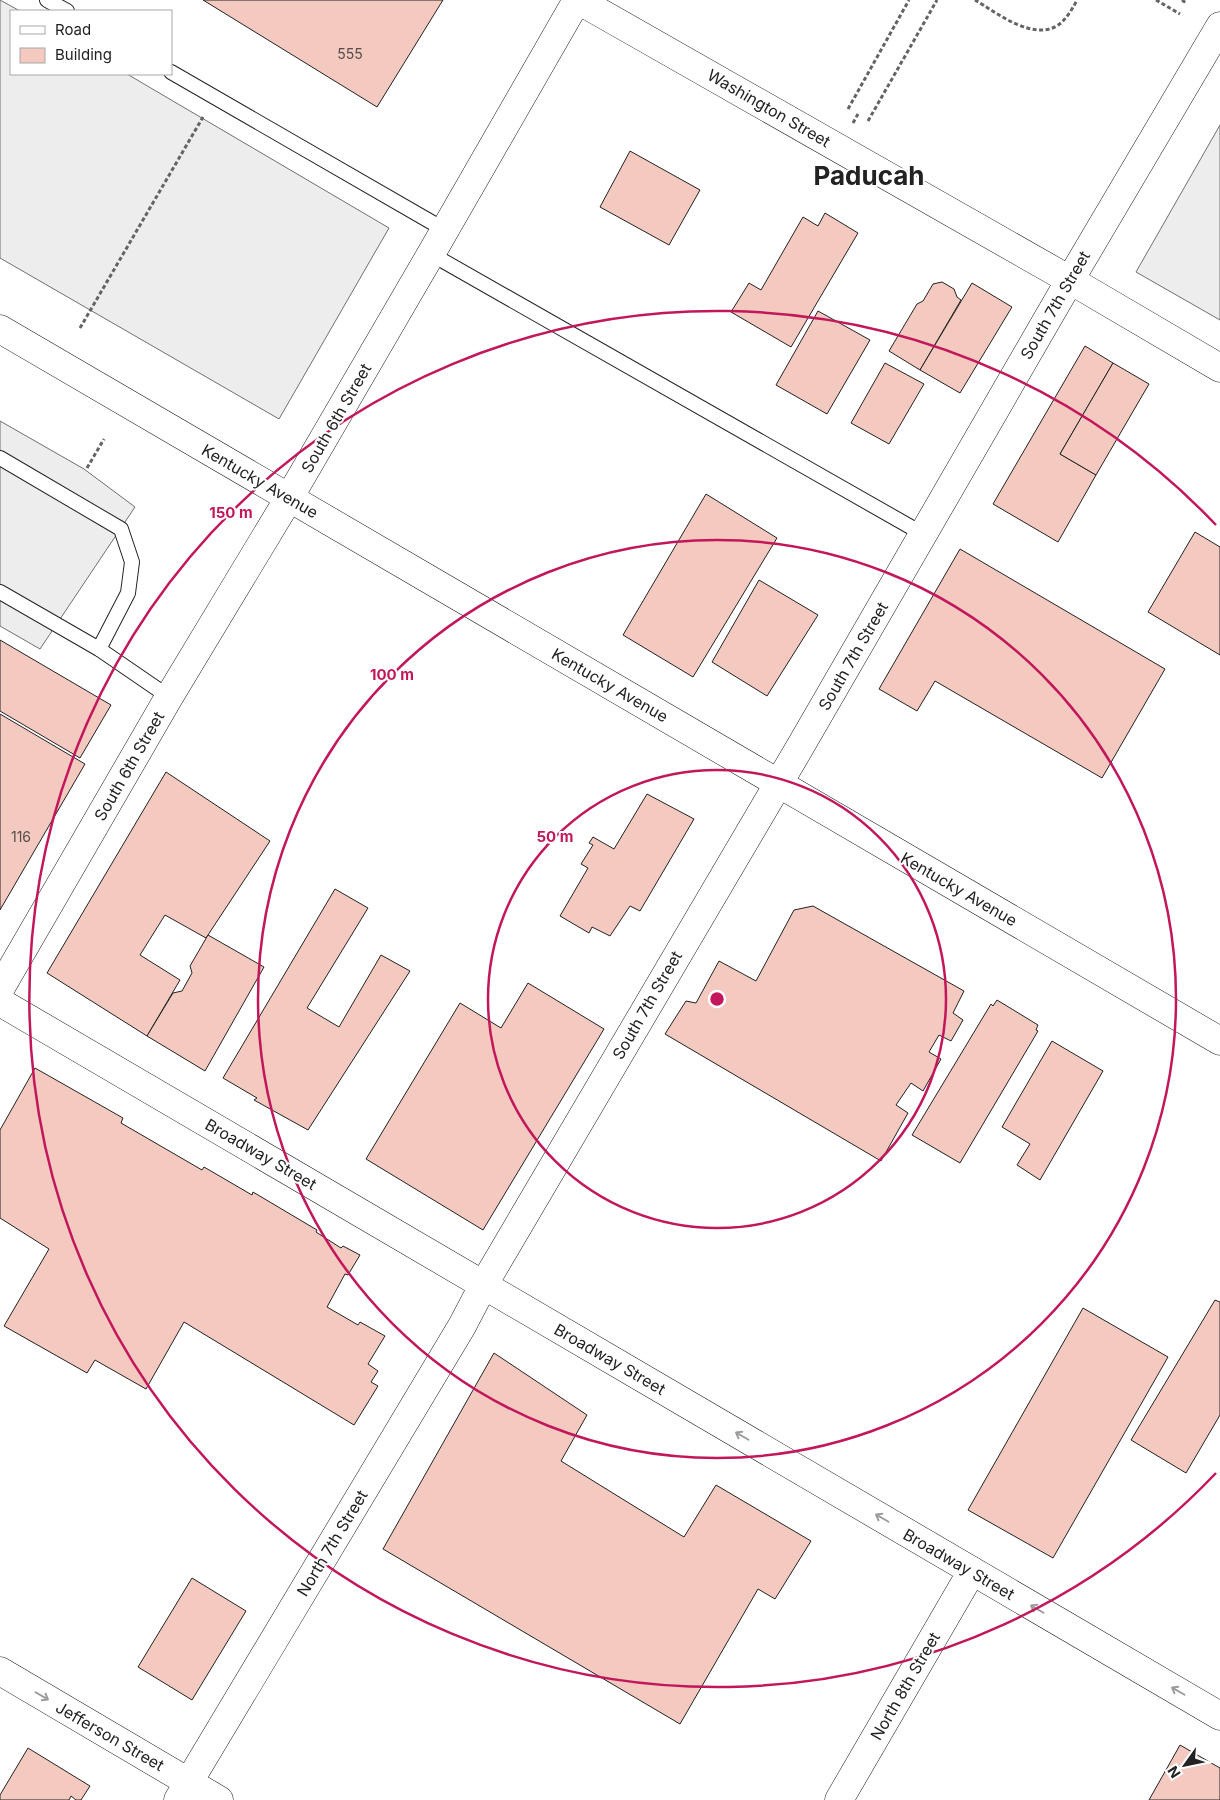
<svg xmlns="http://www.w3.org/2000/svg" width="1220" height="1800" viewBox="0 0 1220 1800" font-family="Inter,sans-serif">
  <rect width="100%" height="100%" fill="#fff"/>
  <g fill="#ededed" stroke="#6f6f6f">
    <polygon points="0,0 20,11 11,11 11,74 127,74 389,228 279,419 0,258"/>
    <polygon points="1220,125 1220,320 1136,272"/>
    <polygon points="0,421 84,469 135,507 40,649 0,626"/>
  </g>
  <g fill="#f3c9c0" stroke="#222">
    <polygon points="203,0 443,0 377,107"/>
    <polygon points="630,151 700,190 669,245 600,207"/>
    <polygon points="825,213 858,233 791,347 731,312 749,283 761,290 803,217 818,226"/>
    <polygon points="942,282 954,289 957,297 961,300 920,370 889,351 917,304 923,301 933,284"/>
    <polygon points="972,283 1012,307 960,393 920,370"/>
    <polygon points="818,311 870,340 827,414 776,385"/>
    <polygon points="1085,346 1113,363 1060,454 1096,475 1058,542 993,504"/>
    <polygon points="885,363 924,384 889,444 851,423"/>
    <polygon points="1113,363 1149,384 1096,475 1060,454"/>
    <polygon points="706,494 777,538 693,677 623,635"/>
    <polygon points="1195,532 1220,547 1220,655 1148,612"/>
    <polygon points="960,549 1165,669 1102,778 935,681 917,711 879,689"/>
    <polygon points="759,580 818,615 767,696 712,662"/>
    <polygon points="0,640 111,705 80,758 0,711"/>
    <polygon points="0,714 85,764 0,910"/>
    <polygon points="166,772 270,841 206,938 165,915 140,955 180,980 147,1036 47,973"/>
    <polygon points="647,794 694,819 640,911 630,906 610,936 592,927 589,933 560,916 588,868 581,864 593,845 589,843 593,837 614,849"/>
    <polygon points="335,889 368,908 307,1008 339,1027 381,955 410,971 308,1130 254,1100 257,1098 223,1078"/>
    <polygon points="813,906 964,991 953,1013 963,1020 951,1041 939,1035 929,1052 941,1059 923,1091 911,1083 896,1105 908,1113 881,1161 665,1034 686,1001 696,1003 719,961 756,981 794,910"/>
    <polygon points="208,935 264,967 205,1071 147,1036 173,993 182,991 192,973 190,966"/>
    <polygon points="528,983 604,1029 483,1230 366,1159 460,1003 501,1028"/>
    <polygon points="997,1000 1038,1025 1036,1030 1038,1031 960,1163 912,1135 991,1004 993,1006"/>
    <polygon points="1052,1041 1103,1071 1040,1180 1017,1165 1030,1144 1002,1127"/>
    <polygon points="35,1068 123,1118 121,1123 202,1170 204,1167 252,1195 253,1192 317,1230 316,1232 341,1248 343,1246 360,1255 348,1275 345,1274 327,1307 358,1325 360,1322 385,1336 368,1364 378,1371 371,1382 378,1386 354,1425 184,1322 146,1389 95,1360 87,1373 4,1326 49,1249 0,1218 0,1130"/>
    <polygon points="1215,1300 1220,1302 1220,1415 1186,1473 1131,1440"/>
    <polygon points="1083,1308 1168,1357 1053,1558 968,1510"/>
    <polygon points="494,1353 587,1415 561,1461 684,1537 716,1485 811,1541 775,1599 758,1589 680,1724 383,1549"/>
    <polygon points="192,1578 246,1611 192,1700 138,1667"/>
    <polygon points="1180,1745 1220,1768 1220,1800 1149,1800"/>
    <polygon points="28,1748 90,1786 81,1800 76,1800 71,1796 69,1800 0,1800 0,1795"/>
  </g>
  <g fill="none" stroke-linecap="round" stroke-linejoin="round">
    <defs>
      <g id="lane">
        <polyline points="47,0 67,11"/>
        <polyline points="171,72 445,230"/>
        <polyline points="431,254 923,534"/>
        <polyline points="0,458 121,529 132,562 128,593 99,649"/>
        <polyline points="0,592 99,649 169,697"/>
      </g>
      <g id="street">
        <polyline points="578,0 1070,280 1220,368"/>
        <polyline points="0,989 169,697 289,498 431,254 577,0"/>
        <polyline points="0,1002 1220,1716"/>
        <polyline points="0,1671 219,1800"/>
        <polyline points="178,1800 462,1326 484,1284 800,747 1070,280 1220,26"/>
        <polyline points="839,1800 972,1571"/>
      </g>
      <polyline id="primary" points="0,329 1220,1041"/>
    </defs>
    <use href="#lane" stroke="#222" stroke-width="16"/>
    <use href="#street" stroke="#222" stroke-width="29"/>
    <use href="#primary" stroke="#222" stroke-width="29"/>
    <g stroke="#646464" stroke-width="3" stroke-dasharray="4 2.5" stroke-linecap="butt">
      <path d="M975,0c22,13 62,45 87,22 6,-6 11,-14 15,-22"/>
      <polyline points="1156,0 1180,14"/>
      <polyline points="1182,0 1186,3"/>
      <polyline points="848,109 909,0"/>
      <polyline points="868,121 937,0"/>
      <polyline points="853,123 858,114"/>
      <polyline points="80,328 203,117"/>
      <polyline points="87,468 104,439"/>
    </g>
    <use href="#lane" stroke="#fff" stroke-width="14"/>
    <use href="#street" stroke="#fff" stroke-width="28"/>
    <use href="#primary" stroke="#fff" stroke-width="28"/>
  </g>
  <defs><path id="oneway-shaft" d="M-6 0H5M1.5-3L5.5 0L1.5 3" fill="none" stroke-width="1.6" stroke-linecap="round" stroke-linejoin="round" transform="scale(1.25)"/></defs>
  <g stroke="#9c9c9c">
    <use href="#oneway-shaft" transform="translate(742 1436) rotate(-150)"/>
    <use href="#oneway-shaft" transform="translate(882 1518) rotate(-150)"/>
    <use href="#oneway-shaft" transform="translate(1037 1609) rotate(-150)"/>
    <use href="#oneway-shaft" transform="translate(1178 1691) rotate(-150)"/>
    <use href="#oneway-shaft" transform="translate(42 1696) rotate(30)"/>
  </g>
  <g fill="none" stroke="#c2185b" stroke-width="2.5">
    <circle cx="717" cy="999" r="229"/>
    <circle cx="717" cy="999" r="459"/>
    <path d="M1216 1473A688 688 0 1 1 1216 525"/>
  </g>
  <g text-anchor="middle" stroke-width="4" stroke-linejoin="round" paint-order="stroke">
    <g font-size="14" fill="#564c4a">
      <text x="350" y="59">555</text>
      <text x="21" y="842">116</text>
    </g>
    <g font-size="16" fill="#222" stroke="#fff">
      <text transform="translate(769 108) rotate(30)" y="6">Washington Street</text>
      <text transform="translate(1055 305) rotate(-60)" y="6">South 7th Street</text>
      <text transform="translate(336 418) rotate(-60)" y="6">South 6th Street</text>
      <text transform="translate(260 481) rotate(30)" y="6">Kentucky Avenue</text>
      <text transform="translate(853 656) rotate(-60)" y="6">South 7th Street</text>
      <text transform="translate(610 685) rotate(30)" y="6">Kentucky Avenue</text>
      <text transform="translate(129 766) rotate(-60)" y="6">South 6th Street</text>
      <text transform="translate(959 889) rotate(30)" y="6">Kentucky Avenue</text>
      <text transform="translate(647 1005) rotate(-60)" y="6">South 7th Street</text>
      <text transform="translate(261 1154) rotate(30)" y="6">Broadway Street</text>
      <text transform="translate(610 1359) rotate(30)" y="6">Broadway Street</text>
      <text transform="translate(332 1543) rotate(-59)" y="6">North 7th Street</text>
      <text transform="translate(959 1564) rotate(30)" y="6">Broadway Street</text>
      <text transform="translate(905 1686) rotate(-60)" y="6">North 8th Street</text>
      <text transform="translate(110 1736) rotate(30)" y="6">Jefferson Street</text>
    </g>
    <g font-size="26" font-weight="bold" fill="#222" stroke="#fff">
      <text x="869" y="185">Paducah</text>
    </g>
  </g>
  <circle cx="717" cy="999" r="8" fill="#c2185b" stroke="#fff" stroke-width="2.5"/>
  <g font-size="15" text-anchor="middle" font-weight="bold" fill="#c2185b" stroke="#fff" stroke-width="4" stroke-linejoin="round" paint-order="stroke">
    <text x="231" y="518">150 m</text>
    <text x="392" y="680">100 m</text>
    <text x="555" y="842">50 m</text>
  </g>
  <rect x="10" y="10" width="162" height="65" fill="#ffffff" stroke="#a7a7a7"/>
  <rect x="20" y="26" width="25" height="8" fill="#ffffff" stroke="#a7a7a7"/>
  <text x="55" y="35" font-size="15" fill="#222222">Road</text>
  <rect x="20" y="48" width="25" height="15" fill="#f3c9c0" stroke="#a7a7a7"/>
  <text x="55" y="60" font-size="15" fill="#222222">Building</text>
  <g transform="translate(1185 1765) rotate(237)" stroke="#ffffff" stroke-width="4" paint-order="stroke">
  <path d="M0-4L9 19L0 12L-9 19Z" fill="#222222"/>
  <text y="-8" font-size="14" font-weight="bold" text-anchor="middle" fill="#222222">N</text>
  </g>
</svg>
